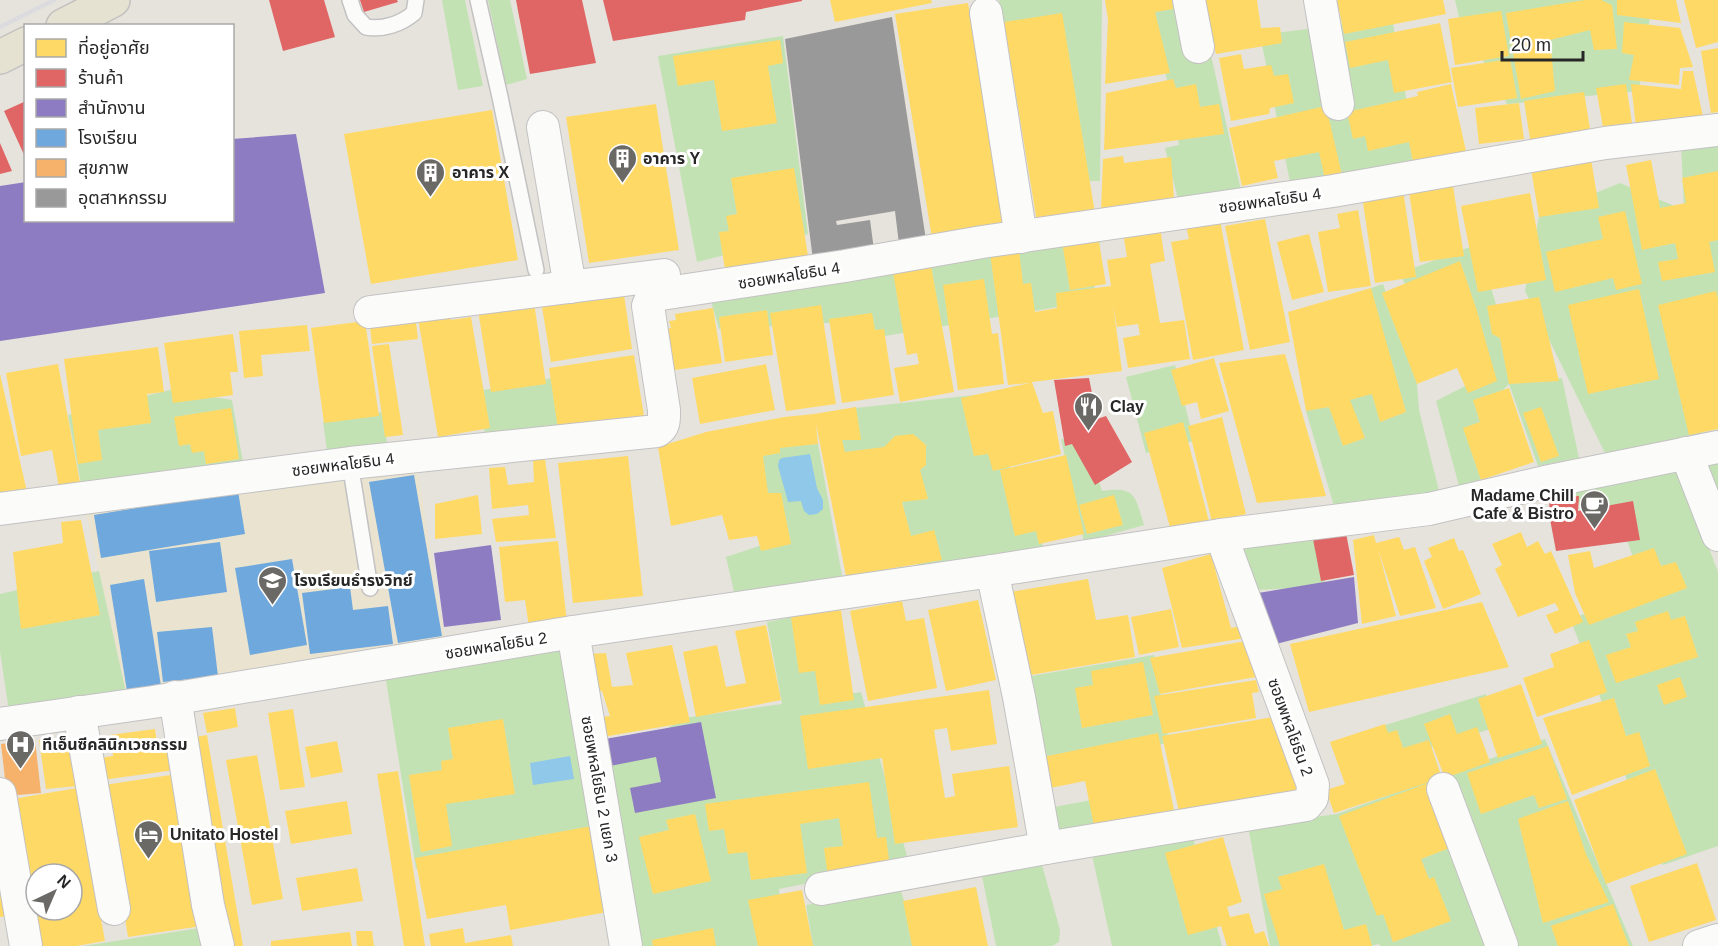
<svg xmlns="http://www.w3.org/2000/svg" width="1718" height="946" viewBox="0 0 1718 946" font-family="Helvetica,'Noto Sans Thai',sans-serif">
  <rect width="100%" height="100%" fill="#e6e3dc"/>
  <polygon fill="#e9e3d0" points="417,467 445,639 127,697 85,509"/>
  <g fill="#c3e2b4">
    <polygon points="442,0 465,0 483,86 458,90"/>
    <polygon points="488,0 510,0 527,79 506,85"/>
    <polygon points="999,0 1102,0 1100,181 1080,181 1058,23 1005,31"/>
    <polygon points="1152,0 1177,0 1188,59 1211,55 1242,195 1179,203 1165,148 1179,145"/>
    <polygon points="1455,0 1645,0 1652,3 1639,91 1507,104 1459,17"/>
    <polygon points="1392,18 1418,165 1291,187 1260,35"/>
    <polygon points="783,36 808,234 697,262 658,56"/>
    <polygon points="1718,139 1718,303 1679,307 1703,439 1605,453 1525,291 1539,216 1620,183 1684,210 1681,145"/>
    <polygon points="1101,233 1093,301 873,338 864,321 719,329 711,301"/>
    <polygon points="1478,244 1519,382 1562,378 1579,458 1538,466 1509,384 1483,410 1498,474 1459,486 1436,401 1475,381 1428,338 1400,273"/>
    <polygon points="1383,284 1417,384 1419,410 1439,491 1334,506 1306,411 1371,288"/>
    <polygon points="1175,365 1194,441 1146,453 1126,377"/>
    <polygon points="558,377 567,426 486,440 478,391"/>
    <polygon points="170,390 232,400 244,468 82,489 68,415"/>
    <polygon points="975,395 1006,459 1044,548 918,567 902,502 842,460 837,410"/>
    <polygon points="382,412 388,448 328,458 323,422"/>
    <path d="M1061,439l25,2 16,50c34,-5 33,5 42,34l-60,17z"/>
    <polygon points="818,444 843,581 734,592 726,557 775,541 758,448"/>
    <polygon points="1718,457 1718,514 1703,460"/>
    <polygon points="1680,472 1718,572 1718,846 1663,865 1633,799 1596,684 1570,619 1645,592 1620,520 1583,516 1574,491"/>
    <polygon points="1314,533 1326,587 1255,590 1240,549"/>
    <polygon points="99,571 127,697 9,711 0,652 0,594"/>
    <polygon points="791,617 818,634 830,697 861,692 909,863 779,889 783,946 634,946 610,766 683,718 782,704 767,622"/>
    <polygon points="558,651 567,659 598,832 416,869 385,674"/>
    <polygon points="1154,655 1169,743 1041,765 1025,677"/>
    <polygon points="1486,694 1497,727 1390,760 1379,727"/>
    <polygon points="1545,739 1633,946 1380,946 1379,944 1370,946 1270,946 1248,826 1337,814"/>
    <polygon points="1097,799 1102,825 1060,834 1054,807"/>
    <polygon points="1193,838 1222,946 1112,946 1092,855"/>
    <polygon points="1041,861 1060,930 1059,942 1052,946 996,946 982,876"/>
    <polygon points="900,888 918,946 813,946 806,905"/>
    <polygon points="206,927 210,946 83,946"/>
  </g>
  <g fill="#8fc8e8">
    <polygon points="810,454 817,488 823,500 823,509 817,514 809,515 804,511 801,501 788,502 778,466 779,460 782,458"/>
    <polygon points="570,756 574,779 533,785 530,763"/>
  </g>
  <g fill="#ffd966" fill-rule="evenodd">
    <polygon points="830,0 931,0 932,3 835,22"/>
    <polygon points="1105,0 1172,0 1173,9 1155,12 1170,73 1105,84 1108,20"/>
    <polygon points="1203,0 1257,0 1261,28 1280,27 1282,43 1216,54"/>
    <polygon points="1337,0 1443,0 1446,14 1344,34"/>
    <polygon points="1585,0 1601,0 1612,5 1617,49 1594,50 1590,30 1550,40 1555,91 1521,99 1506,13"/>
    <polygon points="1617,0 1676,0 1681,23 1617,15"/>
    <polygon points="1684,0 1718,0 1718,42 1696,48"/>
    <polygon points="968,3 1005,226 932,238 895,14"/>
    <polygon points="1501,11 1509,56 1455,65 1448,19"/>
    <polygon points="1062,13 1095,213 1037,222 1004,22"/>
    <polygon points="1624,22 1680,28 1693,67 1680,68 1679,85 1629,80 1634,55 1622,53"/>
    <polygon points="1440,23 1452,82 1394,93 1388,60 1350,68 1345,42"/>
    <polygon points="780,40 783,63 768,66 777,123 722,131 714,80 678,86 673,56"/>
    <polygon points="1718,48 1718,112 1711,113 1701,51"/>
    <polygon points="1241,54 1244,69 1271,65 1274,76 1288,74 1294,103 1270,108 1269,114 1231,121 1219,58"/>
    <polygon points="1510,59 1517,98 1458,107 1451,68"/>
    <polygon points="1683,71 1693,71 1704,121 1636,127 1631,84 1681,89"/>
    <polygon points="1173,79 1176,88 1196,84 1200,107 1219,104 1224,134 1104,150 1106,93"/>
    <polygon points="1451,84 1466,151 1413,162 1409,142 1368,151 1365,136 1353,139 1347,112 1418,96 1417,92"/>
    <polygon points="1626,84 1633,129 1604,133 1596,88"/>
    <polygon points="1584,92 1591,135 1531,145 1524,101"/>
    <polygon points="1519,103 1524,139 1479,144 1475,108"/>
    <polygon points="656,104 679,250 589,263 566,117"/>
    <polygon points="1326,106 1342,175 1325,179 1319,152 1274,161 1278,178 1242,186 1229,128"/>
    <polygon points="492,110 518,260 371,284 344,134"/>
    <polygon points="1123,156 1124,163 1171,157 1174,200 1101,211 1103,159"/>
    <polygon points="1591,159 1599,208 1539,217 1531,169"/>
    <polygon points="1651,160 1660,208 1686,203 1682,178 1718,171 1718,240 1709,242 1715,272 1662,281 1658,262 1678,259 1675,243 1642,250 1626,165"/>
    <polygon points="794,168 809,262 726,275 719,232 729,231 726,216 737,214 731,178"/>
    <polygon points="1452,180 1464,256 1420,262 1408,186"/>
    <polygon points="1403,190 1416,277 1375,283 1362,196"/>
    <polygon points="1530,193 1546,280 1478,292 1461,206"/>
    <polygon points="1358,210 1371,286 1328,292 1318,232 1340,228 1337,214"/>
    <polygon points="1625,211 1642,284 1616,290 1613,278 1555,292 1546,252 1603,239 1598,217"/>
    <polygon points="1265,219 1290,342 1250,350 1225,226"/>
    <polygon points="1220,220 1244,350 1193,360 1171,242 1189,239 1186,226"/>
    <polygon points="1160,227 1165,261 1150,264 1160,323 1184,320 1190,359 1128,368 1123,338 1140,335 1138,324 1117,327 1113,304 1122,371 1032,382 1043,413 1053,411 1061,454 993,471 988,454 974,456 961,398 1030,383 1008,385 990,253 1019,250 1023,284 1031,283 1035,312 1057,308 1056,293 1111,286 1107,260 1127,257 1123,233"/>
    <polygon points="1309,234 1324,292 1292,300 1277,242"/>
    <polygon points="1098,236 1106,284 1070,290 1062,242"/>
    <polygon points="1460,261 1477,311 1497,381 1468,393 1457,368 1417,384 1382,293"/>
    <polygon points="931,266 954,392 900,402 894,368 919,364 917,353 907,355 893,272"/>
    <polygon points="984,279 992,334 998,333 1004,384 958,390 943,285"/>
    <polygon points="623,288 632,349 551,362 541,301"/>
    <polygon points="1371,288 1406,412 1380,422 1372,394 1350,400 1365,438 1343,446 1329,407 1306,411 1288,312"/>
    <polygon points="1639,289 1659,379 1588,394 1568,305"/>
    <polygon points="1716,291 1718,299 1718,429 1689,435 1658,305"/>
    <polygon points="1539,297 1559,381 1509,384 1500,338 1492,334 1487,306"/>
    <polygon points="534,302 546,384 491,392 478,310"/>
    <polygon points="821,305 836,404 786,411 770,313"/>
    <polygon points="713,308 722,363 668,371 662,330 671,328 669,321 676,320 675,314"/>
    <polygon points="767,310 773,355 725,362 719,317"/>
    <polygon points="450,313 451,320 471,317 490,428 438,437 418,318"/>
    <polygon points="872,313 875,330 884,329 894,395 842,403 829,319"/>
    <polygon points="415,314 418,339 372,344 369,319"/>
    <polygon points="365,321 379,416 324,423 311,328"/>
    <polygon points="307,325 310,351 261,355 263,376 244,378 239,331"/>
    <polygon points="233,334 238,372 230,372 233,395 173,403 164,343"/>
    <polygon points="389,344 403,435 385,437 372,346"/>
    <polygon points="158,347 164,392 147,394 151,423 98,430 102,460 78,464 64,359"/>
    <polygon points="1285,354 1326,496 1257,503 1219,363"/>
    <polygon points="634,355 644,416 558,429 549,368"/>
    <polygon points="1214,358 1229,411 1201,419 1197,402 1182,406 1171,370"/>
    <polygon points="58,364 81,488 60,492 52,450 21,456 6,373"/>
    <polygon points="766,364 775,410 700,424 692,378"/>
    <polygon points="0,374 27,492 0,498"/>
    <polygon points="1509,388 1534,462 1481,480 1463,428 1480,422 1473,400"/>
    <polygon points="856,407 861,440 842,440 845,452 884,447 895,436 913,434 926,445 926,465 920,470 928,499 902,502 911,536 934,530 942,560 846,576 816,424 818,444 780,448 780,453 763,456 768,493 781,493 791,544 761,551 757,536 729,540 722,515 671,526 658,447 706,432 784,417 814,414"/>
    <polygon points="1541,407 1559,456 1541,462 1523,413"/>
    <polygon points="231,408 239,459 206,464 204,451 192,453 190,444 179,446 174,417"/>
    <polygon points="1222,417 1246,514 1212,522 1188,426"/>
    <polygon points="1183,422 1209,521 1171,531 1144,433"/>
    <polygon points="1066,455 1084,534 1039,544 1036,531 1015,536 1000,470"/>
    <polygon points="628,456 643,596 573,603 558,463"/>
    <polygon points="545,459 556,538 496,542 492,519 529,515 528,505 492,509 489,468 505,467 508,485 534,482 533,460"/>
    <polygon points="478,495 482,534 435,539 435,504"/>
    <polygon points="1114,495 1123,525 1087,534 1079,505"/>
    <polygon points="81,520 100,615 21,629 13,552 63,543 61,522"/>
    <polygon points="1521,532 1527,547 1538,541 1545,554 1551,551 1583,622 1555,634 1546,615 1559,610 1555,603 1518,617 1495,569 1502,565 1492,544"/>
    <polygon points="1374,535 1376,543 1399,537 1404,550 1415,547 1436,608 1400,616 1378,549 1396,616 1362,624 1353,540"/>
    <polygon points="1454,538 1459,551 1463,550 1481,594 1443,609 1424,561 1432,557 1428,548"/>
    <polygon points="558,541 567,623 529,627 525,600 505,602 499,547"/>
    <polygon points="1654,548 1661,566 1676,562 1687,588 1589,625 1575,593 1568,555 1590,551 1594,568"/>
    <polygon points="1211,554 1231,628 1242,626 1246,638 1182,648 1162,568"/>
    <polygon points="1088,579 1096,620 1128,615 1135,657 1025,676 1010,592"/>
    <polygon points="978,600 996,680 946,691 928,610"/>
    <polygon points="902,601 906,621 924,618 937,688 868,701 850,611"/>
    <polygon points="1482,602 1509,667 1309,712 1290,644"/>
    <polygon points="1171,609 1179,647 1139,655 1131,617"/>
    <polygon points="841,610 854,700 820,705 815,671 799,673 791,617"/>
    <polygon points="1668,611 1671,620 1685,616 1698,657 1616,683 1606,655 1631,647 1626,634 1638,631 1635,622"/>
    <polygon points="766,625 781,700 696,717 683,652 717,645 726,687 746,683 735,631"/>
    <polygon points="1589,640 1607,692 1537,717 1523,678 1554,667 1550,654"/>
    <polygon points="1246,641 1256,677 1160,694 1150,658"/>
    <polygon points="672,645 690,722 597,738 593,718 610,716 602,691 590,692 587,654 606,653 612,687 633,685 626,653"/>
    <polygon points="1143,662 1153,715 1082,728 1075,688 1093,685 1091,671"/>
    <polygon points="1680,677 1687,697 1664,705 1657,685"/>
    <polygon points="1256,680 1259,692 1252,693 1256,718 1163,734 1154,696"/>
    <polygon points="1521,684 1542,744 1498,758 1478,699"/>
    <polygon points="989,690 997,744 951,751 947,728 934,730 945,798 955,796 952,774 1009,766 1018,827 895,844 882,758 808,769 800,716"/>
    <polygon points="1614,698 1626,736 1639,732 1650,766 1572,795 1543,718"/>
    <polygon points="235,708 238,727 207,733 203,713"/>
    <polygon points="293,709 305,787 280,790 268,713"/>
    <polygon points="1450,714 1457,734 1477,727 1490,762 1445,778 1424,724"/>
    <polygon points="1274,717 1301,795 1180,816 1162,736"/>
    <polygon points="503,719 515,794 446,804 452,846 421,852 409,775 442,770 441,761 453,759 448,728"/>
    <polygon points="1385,724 1388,733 1397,730 1403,748 1429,740 1442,778 1334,813 1326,790 1345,784 1330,742"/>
    <polygon points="155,729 158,750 172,748 175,770 102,780 99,758 113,756 110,735"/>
    <polygon points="1158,733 1175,815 1095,831 1085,781 1050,788 1043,757"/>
    <polygon points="207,735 243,946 226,946 190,738"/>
    <polygon points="71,736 78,786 46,789 39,740"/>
    <polygon points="337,741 343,772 311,778 305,747"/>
    <polygon points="1548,746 1567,799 1539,808 1534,795 1481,814 1467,773"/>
    <polygon points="257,755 283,899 252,905 226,760"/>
    <polygon points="1655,769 1687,854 1606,884 1574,800"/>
    <polygon points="398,771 425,946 404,946 377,774"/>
    <polygon points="177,774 202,926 128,937 104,785"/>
    <polygon points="869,782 877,838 886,837 890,868 828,877 824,848 843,846 839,818 800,824 807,873 751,880 747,852 728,854 724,829 709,831 705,804"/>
    <polygon points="1431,782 1455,846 1421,859 1429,879 1434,877 1451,921 1393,942 1383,914 1377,916 1339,816"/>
    <path d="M77,788l28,153 -29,5h-42l-27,-146zM36,874h36v36h-36z"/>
    <polygon points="347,801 352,834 291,844 285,811"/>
    <polygon points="1568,801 1586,854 1609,902 1543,923 1518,819"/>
    <polygon points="695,814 711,881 653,894 639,837 669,830 666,820"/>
    <polygon points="597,825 613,911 510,930 506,905 427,919 415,858"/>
    <polygon points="1223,837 1242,902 1227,907 1230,917 1249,913 1255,934 1264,931 1269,946 1227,946 1221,926 1188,935 1165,853"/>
    <polygon points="1697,863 1716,920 1649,942 1630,886"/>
    <polygon points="1324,864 1344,930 1366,924 1372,946 1280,946 1264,894 1282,889 1278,877"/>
    <polygon points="357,868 363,901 302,911 296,878"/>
    <polygon points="0,885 14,915 0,917"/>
    <polygon points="976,887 988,946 912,946 903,901"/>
    <polygon points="802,890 813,946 758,946 748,900"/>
    <polygon points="1613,904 1629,946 1558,946 1551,926"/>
    <polygon points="463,928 465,943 511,935 513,946 431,946 429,934"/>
    <polygon points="713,928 716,946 653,946 652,940"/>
    <polygon points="356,931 372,931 374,946 357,946"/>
    <polygon points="350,932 352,946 271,946 271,941"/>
  </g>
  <g fill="#e06666">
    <polygon points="269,0 324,0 335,37 283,51"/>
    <polygon points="360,0 397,0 398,2 364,12"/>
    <polygon points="516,0 582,0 596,63 530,74"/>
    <polygon points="603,0 802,0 802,1 746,12 745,20 613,41"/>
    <polygon points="26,101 26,159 4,111"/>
    <polygon points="0,143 12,171 0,174"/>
    <polygon points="1089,378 1097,419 1106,416 1132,462 1095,485 1072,444 1065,446 1054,380"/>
    <polygon points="1579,496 1578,511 1633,501 1640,540 1556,551 1550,519 1549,499"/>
    <polygon points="1346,533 1354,575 1321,581 1313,539"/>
  </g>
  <g fill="#8e7cc3">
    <polygon points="296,134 325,293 0,341 0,186 26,182 26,220 232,220 232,139"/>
    <polygon points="491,545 501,620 444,627 434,553"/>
    <polygon points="1354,577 1358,623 1276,644 1258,593"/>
    <polygon points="701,722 716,798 635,813 630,788 661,782 656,757 610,766 605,739"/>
  </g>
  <g fill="#6fa8dc">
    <polygon points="414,475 442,636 398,643 369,482"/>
    <polygon points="238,491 245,534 101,558 94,515"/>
    <polygon points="220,542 227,592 156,602 149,551"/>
    <polygon points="292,559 307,645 250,655 235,568"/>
    <polygon points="144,579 161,686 127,691 110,585"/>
    <polygon points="350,587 353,610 388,606 393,644 310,654 302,593"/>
    <polygon points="212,627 218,676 163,682 157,632"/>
  </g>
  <polygon fill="#f6b26b" points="35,740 41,793 7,796 1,744"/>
  <polygon fill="#999" points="892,17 926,240 899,244 895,211 836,221 837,225 870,220 874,250 813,260 785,39"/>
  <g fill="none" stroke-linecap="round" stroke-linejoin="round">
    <defs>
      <g id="lane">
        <path d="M350,0l5,15 11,12c17,3 35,-3 48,-14l2,-13"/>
        <polyline points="478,0 500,97 536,270"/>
        <polyline points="350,463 370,588"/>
      </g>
      <g id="street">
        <polyline points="1189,0 1198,47"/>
        <polyline points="1320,0 1338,104"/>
        <polyline points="986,13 1021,237"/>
        <polyline points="543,127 570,287"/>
        <polyline points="370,312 664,275"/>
        <polyline points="1686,453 1718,535"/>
        <path d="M0,509l350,-46 307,-32c8,-5 7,-12 7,-21l-16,-104 3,-7 10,-5 184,-28 137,-24 351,-51 272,-48 113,-13"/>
        <polyline points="992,571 1019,697 1046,848"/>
        <polyline points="573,632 626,946"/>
        <polyline points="175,697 208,905 218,946"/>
        <polyline points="79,712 114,909"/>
        <polyline points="0,724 153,702 573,632 992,571 1221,535 1429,509 1545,482 1718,447"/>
        <polyline points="1443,789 1502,946"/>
        <polyline points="0,794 26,946"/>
        <polyline points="821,889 1046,848 1306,805 1312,798 1313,785 1221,535"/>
        <polyline points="1699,946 1718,940"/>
      </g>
      <g id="primary">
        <polyline points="63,26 113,0"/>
        <polyline points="0,57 26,44"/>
      </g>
    </defs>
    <use href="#lane" stroke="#c3c2c2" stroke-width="18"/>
    <use href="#street" stroke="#c3c2c2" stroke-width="34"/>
    <use href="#primary" stroke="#c3c1bf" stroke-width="36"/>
    <use href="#lane" stroke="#fbfbfa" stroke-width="15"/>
    <use href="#street" stroke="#fbfbfa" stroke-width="32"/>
    <use href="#primary" stroke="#e5e2d2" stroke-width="33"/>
    <polyline stroke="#dcdbdd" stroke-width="4.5" points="0,27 54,0"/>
  </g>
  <defs>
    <symbol id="building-pin" viewBox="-11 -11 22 30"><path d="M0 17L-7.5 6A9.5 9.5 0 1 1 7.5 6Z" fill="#6a6966" stroke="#fff"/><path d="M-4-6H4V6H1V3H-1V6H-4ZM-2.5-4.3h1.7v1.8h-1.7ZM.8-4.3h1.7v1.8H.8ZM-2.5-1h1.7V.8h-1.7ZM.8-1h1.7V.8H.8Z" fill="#fff"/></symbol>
    <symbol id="restaurant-pin" viewBox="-11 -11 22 30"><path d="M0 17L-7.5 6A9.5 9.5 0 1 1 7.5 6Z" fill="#6a6966" stroke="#fff"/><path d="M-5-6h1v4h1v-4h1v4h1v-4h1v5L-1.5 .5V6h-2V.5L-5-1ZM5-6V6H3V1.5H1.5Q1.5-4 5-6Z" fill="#fff"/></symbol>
    <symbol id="cafe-pin" viewBox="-11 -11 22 30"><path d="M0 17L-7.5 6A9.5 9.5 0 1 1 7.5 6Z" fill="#6a6966" stroke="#fff"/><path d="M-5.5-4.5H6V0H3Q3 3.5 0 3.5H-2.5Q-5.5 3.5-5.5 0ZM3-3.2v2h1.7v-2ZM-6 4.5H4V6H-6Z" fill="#fff"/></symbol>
    <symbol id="school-pin" viewBox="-11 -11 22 30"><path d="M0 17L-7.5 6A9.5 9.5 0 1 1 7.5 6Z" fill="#6a6966" stroke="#fff"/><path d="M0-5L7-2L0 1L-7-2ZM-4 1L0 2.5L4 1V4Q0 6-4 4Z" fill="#fff"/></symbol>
    <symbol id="hospital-pin" viewBox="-11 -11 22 30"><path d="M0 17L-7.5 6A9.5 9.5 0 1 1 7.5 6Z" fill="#6a6966" stroke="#fff"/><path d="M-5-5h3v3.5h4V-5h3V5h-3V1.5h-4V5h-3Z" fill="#fff"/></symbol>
    <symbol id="hotel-pin" viewBox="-11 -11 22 30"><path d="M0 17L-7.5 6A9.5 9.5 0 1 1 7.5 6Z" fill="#6a6966" stroke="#fff"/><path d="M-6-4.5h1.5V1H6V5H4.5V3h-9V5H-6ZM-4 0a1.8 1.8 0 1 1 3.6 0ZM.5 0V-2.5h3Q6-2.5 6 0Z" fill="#fff"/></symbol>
  </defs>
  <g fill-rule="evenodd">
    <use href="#building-pin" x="606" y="142" width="33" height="45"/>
    <use href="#building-pin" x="414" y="156" width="33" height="45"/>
    <use href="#restaurant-pin" x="1072" y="390" width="33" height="45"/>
    <use href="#cafe-pin" x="1578" y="488" width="33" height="45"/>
    <use href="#school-pin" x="256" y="564" width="33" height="45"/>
    <use href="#hospital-pin" x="4" y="728" width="33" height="45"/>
    <use href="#hotel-pin" x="132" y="818" width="33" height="45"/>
  </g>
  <g text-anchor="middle" stroke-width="6" stroke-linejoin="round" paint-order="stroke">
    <g font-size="16" font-weight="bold" fill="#272727" stroke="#fff" text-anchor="start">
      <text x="643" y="164">อาคาร Y</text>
      <text x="452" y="178">อาคาร X</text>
      <text x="1110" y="412">Clay</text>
      <text x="1574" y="501" text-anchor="end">Madame Chill<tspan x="1574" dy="18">Cafe &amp; Bistro</tspan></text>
      <text x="294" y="586">โรงเรียนธำรงวิทย์</text>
      <text x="42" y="750">ทีเอ็นซีคลินิกเวชกรรม</text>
      <text x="170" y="840">Unitato Hostel</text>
    </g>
    <g font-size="16" fill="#272727" stroke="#fff">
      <text transform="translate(1270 200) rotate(-8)" y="6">ซอยพหลโยธิน 4</text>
      <text transform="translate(789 275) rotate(-9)" y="6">ซอยพหลโยธิน 4</text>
      <text transform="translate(343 464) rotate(-7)" y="6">ซอยพหลโยธิน 4</text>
      <text transform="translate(496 645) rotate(-9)" y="6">ซอยพหลโยธิน 2</text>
      <text transform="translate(1291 727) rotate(70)" y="6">ซอยพหลโยธิน 2</text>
      <text transform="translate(600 789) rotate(80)" y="6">ซอยพหลโยธิน 2 แยก 3</text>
    </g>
  </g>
  <rect x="24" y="24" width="210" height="198" fill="#ffffff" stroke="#a9a9a9" stroke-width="1.5"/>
  <rect x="36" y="39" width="30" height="18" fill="#ffd966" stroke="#a9a9a9" stroke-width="1.5"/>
  <text x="78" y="54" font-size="18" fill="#272727">ที่อยู่อาศัย</text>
  <rect x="36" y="69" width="30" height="18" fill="#e06666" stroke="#a9a9a9" stroke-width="1.5"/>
  <text x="78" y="84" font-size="18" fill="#272727">ร้านค้า</text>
  <rect x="36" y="99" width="30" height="18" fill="#8e7cc3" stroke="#a9a9a9" stroke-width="1.5"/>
  <text x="78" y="114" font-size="18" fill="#272727">สำนักงาน</text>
  <rect x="36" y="129" width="30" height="18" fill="#6fa8dc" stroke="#a9a9a9" stroke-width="1.5"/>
  <text x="78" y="144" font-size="18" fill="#272727">โรงเรียน</text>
  <rect x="36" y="159" width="30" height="18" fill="#f6b26b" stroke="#a9a9a9" stroke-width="1.5"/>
  <text x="78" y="174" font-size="18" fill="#272727">สุขภาพ</text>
  <rect x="36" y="189" width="30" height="18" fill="#999999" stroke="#a9a9a9" stroke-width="1.5"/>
  <text x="78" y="204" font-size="18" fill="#272727">อุตสาหกรรม</text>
  <g transform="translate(54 892) rotate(44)"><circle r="28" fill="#ffffff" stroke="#a9a9a9" stroke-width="1.5"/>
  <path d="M0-4.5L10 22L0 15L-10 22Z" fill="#6a6966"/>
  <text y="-9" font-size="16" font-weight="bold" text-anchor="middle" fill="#272727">N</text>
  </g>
  <path d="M1502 51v9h81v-9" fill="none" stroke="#272727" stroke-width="3"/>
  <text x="1511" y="51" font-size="18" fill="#272727" stroke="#ffffff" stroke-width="4.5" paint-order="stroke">20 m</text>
</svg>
